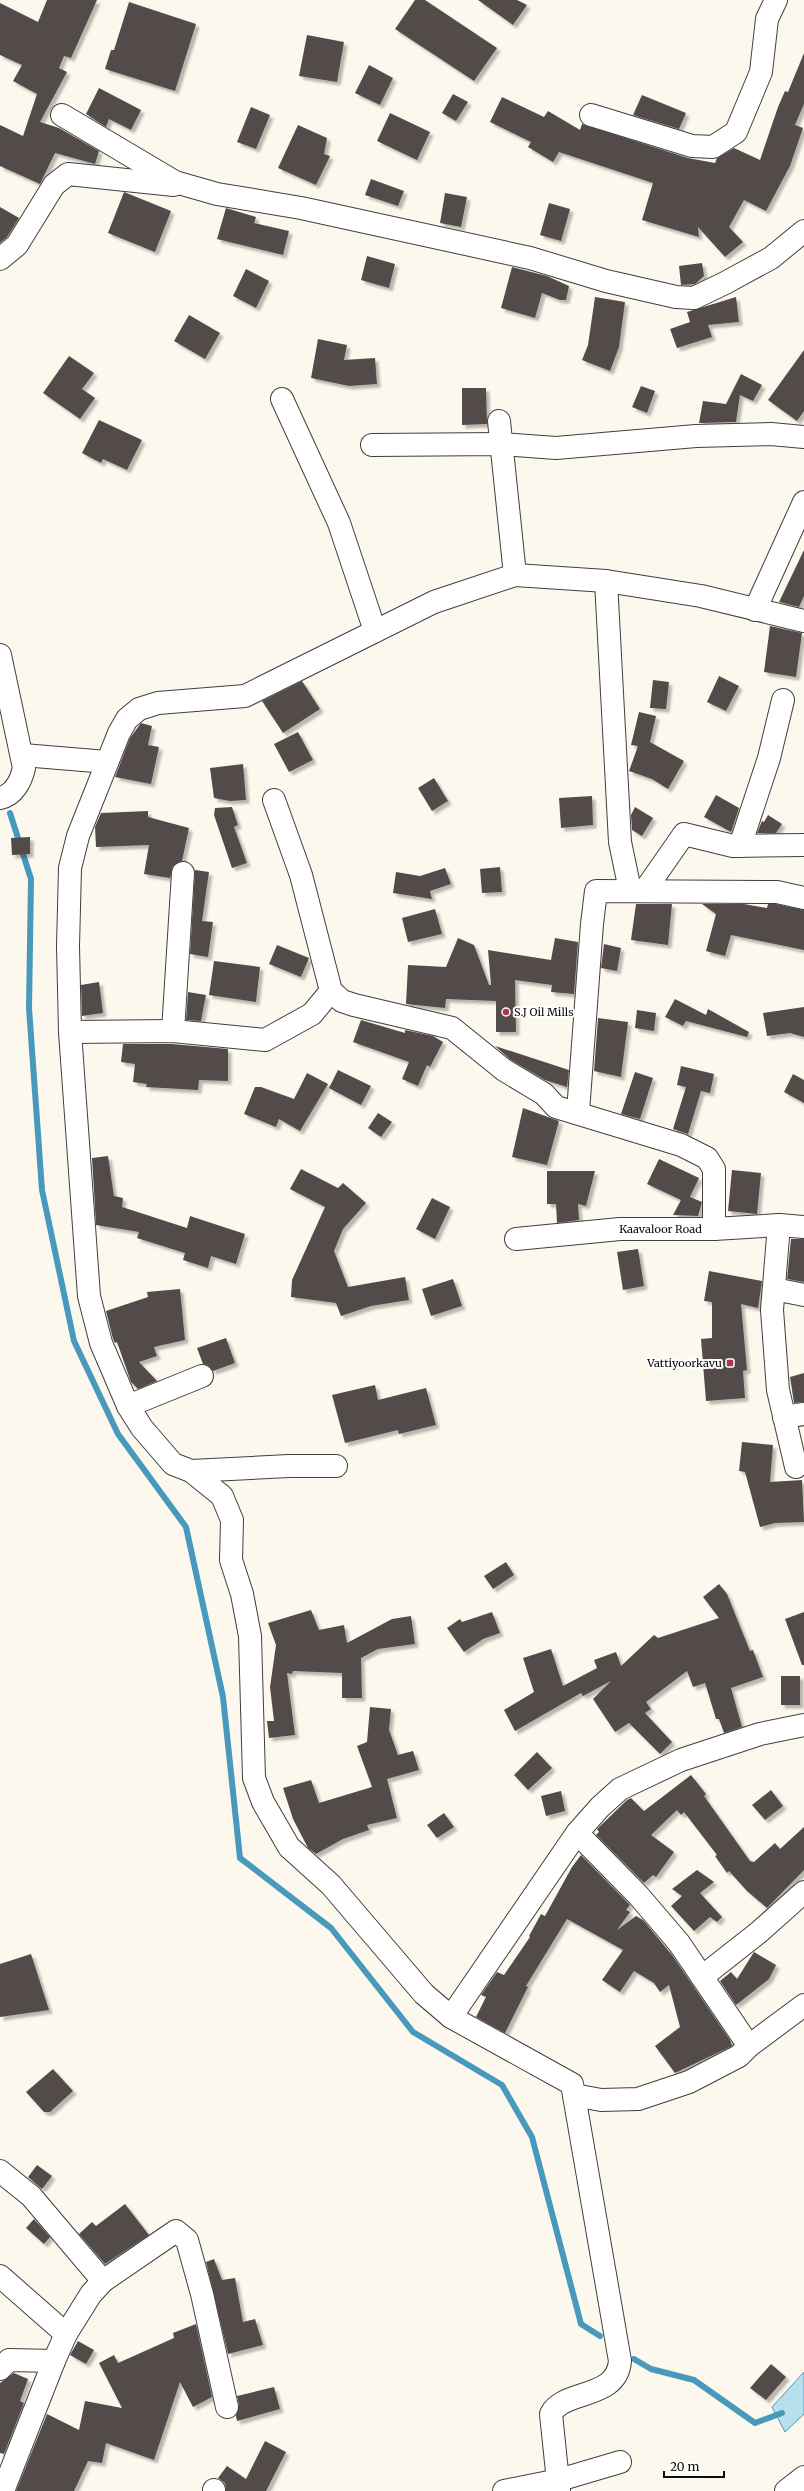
<svg xmlns="http://www.w3.org/2000/svg" width="804" height="2491" viewBox="0 0 804 2491" font-family="Merriweather,serif">
  <defs>
    <filter id="shadow"><feDropShadow dx="3.5" dy="3.5" stdDeviation="1" flood-color="#0004"/></filter>
  </defs>
  <rect width="100%" height="100%" fill="#fcf8ed"/>
  <polygon fill="#b8dfed" stroke="#4899bb" points="804,2372 804,2414 785,2432 772,2407"/>
  <g fill="none" stroke-linecap="round" stroke-linejoin="round">
    <g stroke="#4899bb" stroke-width="6">
      <polyline points="10,813 31,879 29,1008 42,1190 74,1341 118,1434 186,1527 223,1697 240,1858 331,1928 413,2032 502,2085 532,2137 581,2324 600,2336"/>
      <polyline points="634,2359 651,2369 694,2380 755,2423 782,2413"/>
    </g>
  </g>
  <g fill="#534c49" filter="url(#shadow)">
    <polygon points="47,0 97,0 71,58 64,56 59,68 67,72 40,122 59,128 99,151 95,164 55,153 40,184 0,166 0,125 23,136 37,94 13,81 22,65 0,55 0,3 38,22"/>
    <polygon points="415,0 425,0 497,48 474,81 395,29"/>
    <polygon points="478,0 517,0 527,5 513,25"/>
    <polygon points="129,2 196,24 175,91 105,69 111,50 114,50"/>
    <polygon points="307,35 344,42 337,82 299,76"/>
    <polygon points="804,53 804,104 795,125 803,128 790,166 766,211 744,200 729,227 743,242 725,257 698,227 699,237 642,220 653,183 559,152 553,162 528,147 531,142 490,122 502,97 544,117 548,111 580,130 582,124 688,158 715,163 717,158 734,148 760,160 778,107 785,91 788,92"/>
    <polygon points="369,65 393,78 380,105 355,93"/>
    <polygon points="99,88 141,110 131,130 109,119 106,127 86,114"/>
    <polygon points="453,94 468,102 456,121 442,113"/>
    <polygon points="642,95 686,113 679,129 633,115"/>
    <polygon points="251,107 270,115 256,149 237,142"/>
    <polygon points="390,113 430,132 417,160 377,141"/>
    <polygon points="298,125 327,138 324,154 330,156 316,185 278,168"/>
    <polygon points="371,179 404,191 398,206 365,195"/>
    <polygon points="124,192 171,211 155,252 108,233"/>
    <polygon points="445,193 467,197 461,227 440,223"/>
    <polygon points="549,203 570,209 561,241 540,235"/>
    <polygon points="0,207 19,218 7,237 0,243"/>
    <polygon points="226,208 256,217 254,223 289,231 283,255 217,239"/>
    <polygon points="367,256 395,264 389,288 361,280"/>
    <polygon points="702,263 704,276 695,284 681,285 679,266"/>
    <polygon points="512,267 547,276 569,286 566,300 560,300 542,293 535,318 501,308"/>
    <polygon points="246,269 269,281 256,308 233,296"/>
    <polygon points="595,297 625,302 619,347 610,371 582,360 588,345"/>
    <polygon points="736,297 739,322 708,325 712,337 677,348 670,329 690,322 687,312"/>
    <polygon points="189,315 220,333 205,359 174,341"/>
    <polygon points="318,339 347,345 344,360 375,358 377,384 349,386 311,378"/>
    <polygon points="804,350 804,411 797,421 768,400"/>
    <polygon points="69,356 94,373 82,389 95,398 80,419 43,393"/>
    <polygon points="741,374 762,385 753,401 740,395 736,422 699,423 703,401 726,404"/>
    <polygon points="641,386 655,391 647,413 632,407"/>
    <polygon points="462,388 486,388 487,424 462,425"/>
    <polygon points="99,420 142,440 127,470 103,459 101,463 82,453"/>
    <polygon points="804,550 804,596 799,607 779,602"/>
    <polygon points="770,626 802,633 796,677 764,672"/>
    <polygon points="719,676 739,686 726,711 707,702"/>
    <polygon points="653,680 669,682 666,709 650,708"/>
    <polygon points="302,681 320,709 283,733 262,701"/>
    <polygon points="639,712 656,716 650,742 684,761 668,789 652,779 629,771 638,746 631,745"/>
    <polygon points="141,723 152,726 148,745 159,747 151,784 115,777 130,738"/>
    <polygon points="298,732 313,760 289,772 274,744"/>
    <polygon points="243,764 246,800 230,801 214,798 210,768"/>
    <polygon points="434,778 448,801 432,811 418,788"/>
    <polygon points="716,795 739,808 731,832 704,817"/>
    <polygon points="592,796 593,825 561,828 559,798"/>
    <polygon points="232,807 238,825 234,827 247,863 232,868 214,815 215,808"/>
    <polygon points="635,807 653,818 642,836 632,830 631,815"/>
    <polygon points="148,811 148,817 189,828 182,861 173,866 170,878 144,874 149,845 96,847 95,827 101,813"/>
    <polygon points="768,815 782,824 776,833 757,833 762,821 764,822"/>
    <polygon points="30,837 30,854 12,855 11,838"/>
    <polygon points="500,867 502,892 482,893 480,869"/>
    <polygon points="445,868 451,884 430,891 432,899 393,893 396,872 420,876"/>
    <polygon points="195,870 209,872 202,921 213,922 208,957 190,954"/>
    <polygon points="636,904 672,904 668,945 631,940"/>
    <polygon points="702,904 744,904 767,908 768,904 776,904 804,910 804,950 731,935 725,956 706,951 716,914"/>
    <polygon points="435,909 442,934 408,942 402,918"/>
    <polygon points="458,938 474,945 489,985 491,985 488,950 551,960 555,938 578,942 574,994 551,992 552,985 515,980 516,1032 496,1032 496,1001 446,999 445,1008 406,1004 408,965 446,967"/>
    <polygon points="604,944 621,948 617,971 601,968"/>
    <polygon points="277,945 309,958 301,977 269,964"/>
    <polygon points="214,961 260,967 256,1002 209,995"/>
    <polygon points="99,982 103,1013 82,1016 81,985"/>
    <polygon points="188,992 206,995 201,1021 186,1020"/>
    <polygon points="675,999 706,1015 708,1009 749,1032 747,1037 686,1021 683,1026 665,1017"/>
    <polygon points="804,1007 804,1037 790,1033 767,1036 763,1013"/>
    <polygon points="637,1010 656,1013 654,1031 635,1028"/>
    <polygon points="598,1018 628,1022 621,1077 594,1071"/>
    <polygon points="361,1020 405,1033 405,1030 433,1036 443,1042 430,1067 427,1065 418,1086 402,1079 409,1062 353,1042"/>
    <polygon points="123,1044 172,1044 228,1049 228,1081 199,1080 198,1090 146,1087 147,1084 133,1082 135,1064 121,1062"/>
    <polygon points="495,1046 569,1070 567,1087 545,1080 511,1060"/>
    <polygon points="681,1066 714,1074 710,1093 701,1091 688,1134 673,1129 686,1087 677,1085"/>
    <polygon points="338,1070 371,1086 361,1105 329,1088"/>
    <polygon points="635,1072 653,1078 640,1119 621,1114"/>
    <polygon points="307,1073 328,1084 300,1131 279,1119 276,1127 244,1114 255,1087 261,1087 294,1099"/>
    <polygon points="793,1074 804,1080 804,1103 784,1092"/>
    <polygon points="523,1108 559,1121 547,1165 512,1157"/>
    <polygon points="378,1113 392,1122 381,1137 368,1128"/>
    <polygon points="108,1156 114,1196 123,1198 122,1207 187,1228 190,1216 245,1234 236,1264 211,1256 208,1268 183,1260 185,1253 137,1238 139,1232 96,1225 92,1158"/>
    <polygon points="659,1159 699,1178 690,1197 702,1202 698,1216 673,1215 681,1200 647,1184"/>
    <polygon points="301,1169 338,1188 343,1183 366,1203 343,1229 334,1251 348,1287 405,1277 409,1300 371,1306 341,1316 336,1303 291,1297 292,1280 325,1207 290,1189"/>
    <polygon points="732,1170 761,1173 757,1214 728,1211"/>
    <polygon points="547,1171 595,1171 586,1206 578,1204 579,1220 557,1223 556,1204 547,1204"/>
    <polygon points="432,1198 450,1207 435,1239 416,1229"/>
    <polygon points="791,1239 804,1239 804,1282 787,1279"/>
    <polygon points="638,1249 644,1286 623,1290 617,1252"/>
    <polygon points="709,1271 762,1281 758,1308 741,1304 747,1370 743,1371 745,1398 706,1401 701,1339 712,1338 712,1302 704,1301"/>
    <polygon points="453,1279 462,1306 431,1316 422,1289"/>
    <polygon points="180,1289 185,1340 154,1347 157,1356 139,1362 157,1381 138,1389 131,1382 117,1342 115,1343 113,1339 106,1311 148,1297 147,1292"/>
    <polygon points="226,1338 235,1363 213,1371 209,1366 203,1364 197,1348"/>
    <polygon points="804,1373 804,1402 794,1403 790,1377"/>
    <polygon points="375,1385 378,1400 426,1388 436,1425 399,1434 398,1430 345,1443 332,1395"/>
    <polygon points="742,1442 773,1445 770,1482 802,1480 804,1522 775,1523 760,1527 745,1472 739,1471"/>
    <polygon points="506,1562 514,1575 493,1589 484,1576"/>
    <polygon points="719,1584 727,1594 750,1651 753,1650 763,1677 731,1688 742,1727 724,1733 719,1719 716,1719 705,1683 693,1687 687,1671 646,1702 651,1709 645,1713 672,1742 660,1754 629,1723 615,1732 593,1699 611,1681 583,1696 581,1693 515,1731 504,1710 534,1692 523,1658 551,1649 563,1686 597,1668 594,1660 616,1652 621,1666 654,1635 658,1638 719,1618 703,1597"/>
    <polygon points="311,1610 319,1630 344,1625 347,1643 392,1619 411,1616 415,1644 378,1649 361,1658 362,1698 342,1698 342,1673 293,1671 292,1674 287,1673 295,1735 269,1738 267,1721 274,1721 270,1687 276,1645 268,1623"/>
    <polygon points="492,1612 500,1633 483,1639 464,1652 447,1628 460,1619 462,1622"/>
    <polygon points="804,1612 804,1665 802,1665 785,1619"/>
    <rect x="781" y="1676" width="19" height="29"/>
    <polygon points="370,1707 391,1709 389,1730 398,1755 413,1751 419,1770 387,1779 397,1818 367,1825 369,1830 343,1839 316,1854 308,1848 293,1819 283,1788 311,1780 319,1803 372,1787 357,1746 367,1742"/>
    <polygon points="537,1752 552,1768 528,1790 514,1775"/>
    <polygon points="691,1775 706,1794 704,1796 750,1861 754,1862 775,1843 780,1849 804,1827 804,1870 767,1908 747,1891 729,1871 727,1873 715,1856 717,1855 684,1812 681,1815 677,1810 651,1835 674,1852 656,1877 653,1875 644,1883 596,1835 599,1832 597,1829 627,1800 631,1798 644,1811"/>
    <polygon points="771,1790 783,1806 765,1820 752,1805"/>
    <polygon points="561,1791 565,1811 546,1816 541,1796"/>
    <polygon points="444,1813 454,1827 437,1838 427,1825"/>
    <polygon points="581,1855 630,1905 626,1910 630,1912 617,1930 636,1916 643,1920 672,1955 730,2040 732,2046 675,2073 655,2046 680,2027 669,1985 660,1992 654,1983 634,1971 620,1992 602,1980 623,1950 567,1919 526,1986 528,1987 505,2033 476,2017 486,1997 481,1995 497,1972 504,1975 530,1937 529,1936 541,1914 545,1916 572,1867"/>
    <polygon points="697,1870 714,1882 700,1893 722,1917 717,1922 710,1917 694,1931 671,1906 682,1896 672,1889"/>
    <polygon points="754,1952 776,1965 769,1979 736,2005 720,1981 731,1972 737,1979"/>
    <polygon points="31,1954 49,2010 0,2017 0,1964"/>
    <polygon points="53,2069 73,2091 50,2112 44,2112 26,2092"/>
    <polygon points="37,2165 52,2176 42,2189 28,2177"/>
    <polygon points="125,2204 149,2235 105,2264 79,2234 92,2222 96,2226"/>
    <polygon points="34,2219 50,2237 44,2244 26,2228"/>
    <polygon points="214,2259 222,2280 235,2278 243,2322 255,2319 263,2345 228,2354 206,2262"/>
    <polygon points="196,2324 212,2397 193,2407 180,2382 154,2460 106,2443 102,2463 88,2461 74,2491 16,2491 47,2414 79,2430 85,2401 122,2408 99,2363 114,2355 118,2363 174,2338 173,2333"/>
    <polygon points="78,2341 94,2350 86,2364 70,2355"/>
    <polygon points="771,2364 786,2377 766,2400 750,2388"/>
    <polygon points="14,2373 28,2379 20,2401 24,2403 4,2454 0,2453 0,2383"/>
    <polygon points="274,2387 280,2409 237,2421 236,2416 239,2405 237,2396"/>
    <polygon points="265,2441 286,2452 266,2491 226,2491 225,2483 218,2478 227,2466 246,2479"/>
  </g>
  <g fill="none" stroke-linecap="round" stroke-linejoin="round">
    <defs>
      <g id="minor">
        <polyline points="62,115 175,182 217,194 301,208 530,258 606,281 676,297 694,298 725,283 771,258 804,231"/>
        <polyline points="591,115 692,146 713,147 736,132 761,72 767,19 776,0"/>
        <polyline points="0,259 17,245 54,185 68,174 174,185"/>
        <polyline points="282,399 339,523 375,631"/>
        <polyline points="499,421 515,575"/>
        <polyline points="372,445 502,444 556,448 696,436 771,434 804,437"/>
        <polyline points="606,581 620,842 630,890"/>
        <polyline points="755,610 804,502"/>
        <path d="M0,655l24,113c-3,13 -10,27 -24,30"/>
        <polyline points="23,755 107,762"/>
        <polyline points="274,800 301,875 331,991 342,1001 354,1005 452,1028 504,1070 544,1094 556,1107 681,1145 707,1158 714,1169 714,1229"/>
        <polyline points="740,846 769,758 783,700"/>
        <polyline points="645,890 684,834 733,846 804,845"/>
        <polyline points="173,1031 183,873"/>
        <polyline points="70,1032 173,1031 265,1040 312,1014 331,991"/>
        <polyline points="578,1112 592,924 596,891 777,892 804,898"/>
        <polyline points="779,1225 772,1310 778,1390 796,1467"/>
        <path id="s1" d="M516,1239l104,-10h94l65,-4 25,2"/>
        <polyline points="774,1289 804,1295"/>
        <polyline points="128,1406 202,1376"/>
        <polyline points="784,1417 804,1414"/>
        <polyline points="191,1471 289,1466 336,1466"/>
        <polyline points="577,1833 600,1807 620,1789 681,1760 760,1734 804,1725"/>
        <polyline points="702,1977 758,1933 804,1892"/>
        <polyline points="451,2017 577,1833 638,1895 679,1943 749,2046"/>
        <polyline points="574,2095 601,2100 638,2099 689,2082 739,2056 749,2046 804,2005"/>
        <polyline points="0,2171 31,2196 103,2281"/>
        <polyline points="0,2276 66,2334"/>
        <polyline points="0,2369 9,2360 54,2361"/>
        <polyline points="3,2491 54,2361 66,2334 91,2294 103,2281 176,2231 187,2240 202,2294 227,2407"/>
        <polyline points="214,2491 214,2490"/>
        <polyline points="504,2491 559,2480 620,2462"/>
        <path d="M559,2491l-8,-77c13,-25 66,-14 69,-53l-48,-277 -121,-67 -27,-23 -93,-109 -42,-38 -26,-45 -9,-24 -4,-142 -8,-42 -11,-34 1,-40 -10,-24 -31,-25 -18,-7 -31,-36 -14,-22 -27,-63 -12,-47 -19,-264 -2,-86 2,-78 8,-32 41,-103 8,-14 12,-10 19,-6 87,-7 189,-94 81,-27 91,6 95,15 103,25"/>
        <polyline points="786,2491 804,2477"/>
      </g>
    </defs>
    <use href="#minor" stroke="#3f3f3f" stroke-width="24"/>
    <use href="#minor" stroke="#fff" stroke-width="22"/>
  </g>
  <g fill="#a93648" stroke="#fff" stroke-width="1.5">
    <circle cx="506" cy="1012" r="4"/>
    <rect x="726" y="1359" width="8" height="8" rx="2"/>
  </g>
  <g text-anchor="middle" stroke-width="4" stroke-linejoin="round" paint-order="stroke">
    <g font-size="11" fill="#0c0c0c" stroke="#fff" text-anchor="start">
      <text x="514" y="1016">S.J Oil Mills</text>
      <text x="722" y="1367" text-anchor="end">Vattiyoorkavu</text>
    </g>
    <g font-size="11" fill="#0c0c0c" stroke="#fff">
      <text dy="4" stroke="none"><textPath href="#s1" startOffset="145">Kaavaloor Road</textPath></text>
    </g>
  </g>
  <path d="M664 2471v6h60v-6" fill="none" stroke="#0c0c0c" stroke-width="2"/>
  <text x="670" y="2471" font-size="12" fill="#0c0c0c" stroke="#ffffff" stroke-width="3" paint-order="stroke">20 m</text>
</svg>
